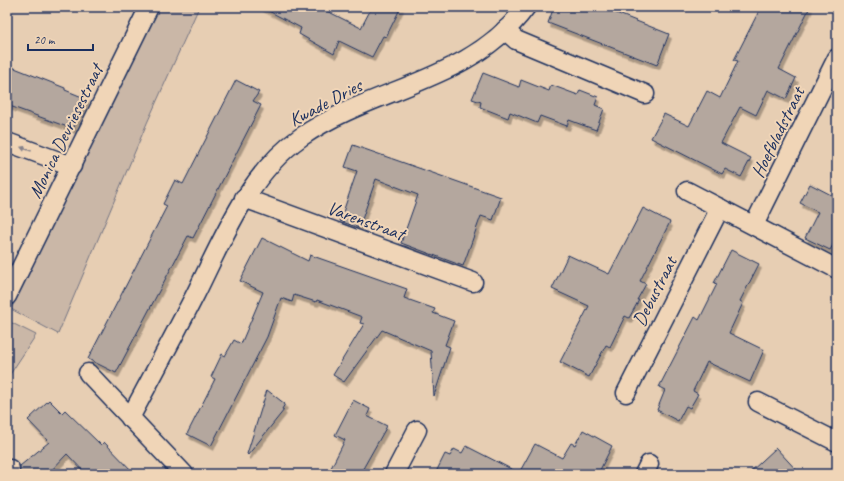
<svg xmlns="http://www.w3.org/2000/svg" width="844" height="481" viewBox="0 0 844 481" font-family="Caveat,sans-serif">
  <defs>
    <filter id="shadow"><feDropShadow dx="2.5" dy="4.5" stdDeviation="0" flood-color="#0004"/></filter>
  </defs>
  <rect width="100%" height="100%" fill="#e7ceb3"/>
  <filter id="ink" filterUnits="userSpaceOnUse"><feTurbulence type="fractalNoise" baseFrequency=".025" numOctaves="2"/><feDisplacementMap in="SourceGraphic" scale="8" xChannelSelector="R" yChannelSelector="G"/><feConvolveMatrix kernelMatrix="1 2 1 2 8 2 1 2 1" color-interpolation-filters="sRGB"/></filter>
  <g filter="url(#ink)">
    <g fill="#cab7a7" stroke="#727382">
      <polygon points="159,7 199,7 147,123 58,334 11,309"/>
      <polygon points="8,321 36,335 7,379 7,323"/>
    </g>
    <g fill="#b4a79e" stroke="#1b2f5e" filter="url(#shadow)">
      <polygon points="261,7 319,7 361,28 372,7 401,7 386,37 383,36 372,57 339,41 334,54 299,34 301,28"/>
      <polygon points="554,7 601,7 669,34 657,65 548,23"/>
      <polygon points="761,7 810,7 779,69 796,78 786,99 768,90 756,115 740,107 721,143 751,158 741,177 725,169 722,174 651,138 664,114 689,126 707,91 720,98 738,61 734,60"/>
      <polygon points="7,65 65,88 65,90 87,99 73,129 7,105"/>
      <polygon points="483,73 519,87 521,80 549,91 551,85 578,95 580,90 598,97 595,105 604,109 596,130 569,120 567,126 540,116 537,123 510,112 508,118 480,107 481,102 472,99"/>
      <polygon points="236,80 259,92 253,101 261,105 193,238 188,236 116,373 88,359 167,206 163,204 175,180 183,184"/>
      <polygon points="353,145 501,197 493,220 481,216 463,266 401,243 418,195 376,179 359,228 340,221 357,171 345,167"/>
      <polygon points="810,184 837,198 837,238 830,250 805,238 818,212 800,203"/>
      <polygon points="643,208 670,222 640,281 646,284 637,300 639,300 629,318 625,316 610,347 606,345 589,377 560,362 589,306 552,289 568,255 609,274"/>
      <polygon points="262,238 308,261 310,255 407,289 404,298 435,309 433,313 454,321 445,345 450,347 434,396 431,351 382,330 344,382 333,375 364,324 360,323 362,317 317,300 316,302 294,295 292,302 281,298 267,337 211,446 187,434 215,379 211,377 222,354 225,356 234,340 241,344 263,292 240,281"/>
      <polygon points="731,250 759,264 740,301 743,303 729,333 764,350 750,382 707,362 693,391 698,394 690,408 686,406 678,421 657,410 665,390 659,387 695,317 699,320 717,284 714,283"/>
      <polygon points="267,390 285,404 282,409 284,410 248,455 247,454"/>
      <polygon points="49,400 62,413 65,410 101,445 104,442 135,474 86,474 67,454 48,474 19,474 20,466 49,442 28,420"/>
      <polygon points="353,400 370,409 367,416 387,426 360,474 328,474 345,440 335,435"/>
      <polygon points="583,430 612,446 598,474 435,474 445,454 450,456 454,449 462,453 466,446 519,473 535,444 562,458 571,443 575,445"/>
      <polygon points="776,448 800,474 748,474"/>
    </g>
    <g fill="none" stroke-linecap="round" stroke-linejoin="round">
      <defs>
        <g id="minor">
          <polyline points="505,30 516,40 645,94"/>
          <polyline points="7,142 72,166"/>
          <polyline points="687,191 837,269"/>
          <polyline points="244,198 473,282"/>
          <polyline points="754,225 837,58"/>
          <polyline points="7,296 149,7"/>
          <polyline points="88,373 184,474"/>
          <polyline points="626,393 720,208"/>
          <polyline points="758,402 837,442"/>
          <path d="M130,418c22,-41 44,-82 65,-123 28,-56 53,-121 106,-158 73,-51 169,-54 225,-130"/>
          <polyline points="8,474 10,469"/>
          <polyline points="394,474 417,430"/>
          <polyline points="644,474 649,464"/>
        </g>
      </defs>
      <use href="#minor" stroke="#1b2f5e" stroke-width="21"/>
      <use href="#minor" stroke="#f0d5b7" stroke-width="18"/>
    </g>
    <defs><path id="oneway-solid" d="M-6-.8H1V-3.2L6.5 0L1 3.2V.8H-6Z"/></defs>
    <use fill="#86828a" href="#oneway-solid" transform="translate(26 149) rotate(-160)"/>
  </g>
  <g text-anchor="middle" stroke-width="4" stroke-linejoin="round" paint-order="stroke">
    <g font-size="19" fill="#1b2f5e" stroke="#f0d5b7">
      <text transform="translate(325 102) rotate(-28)" y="7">Kwade Dries</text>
      <text transform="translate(65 131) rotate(-64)" y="7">Monica Devriesestraat</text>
      <text transform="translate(777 132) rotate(-64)" y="7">Hoefbladstraat</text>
      <text transform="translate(366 220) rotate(20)" y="7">Varenstraat</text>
      <text transform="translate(654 291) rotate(-63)" y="7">Debustraat</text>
    </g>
  </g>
  <rect width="844" height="481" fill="none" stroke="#f0d5b7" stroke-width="24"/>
  <rect x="12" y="12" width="820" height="457" fill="none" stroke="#1b2f5e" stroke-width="1.5" filter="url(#ink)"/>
  <path d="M28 44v6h65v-6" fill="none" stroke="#1b2f5e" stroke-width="2"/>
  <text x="34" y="44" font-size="12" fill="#1b2f5e" stroke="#f0d5b7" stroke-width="3" paint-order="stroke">20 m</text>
</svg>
